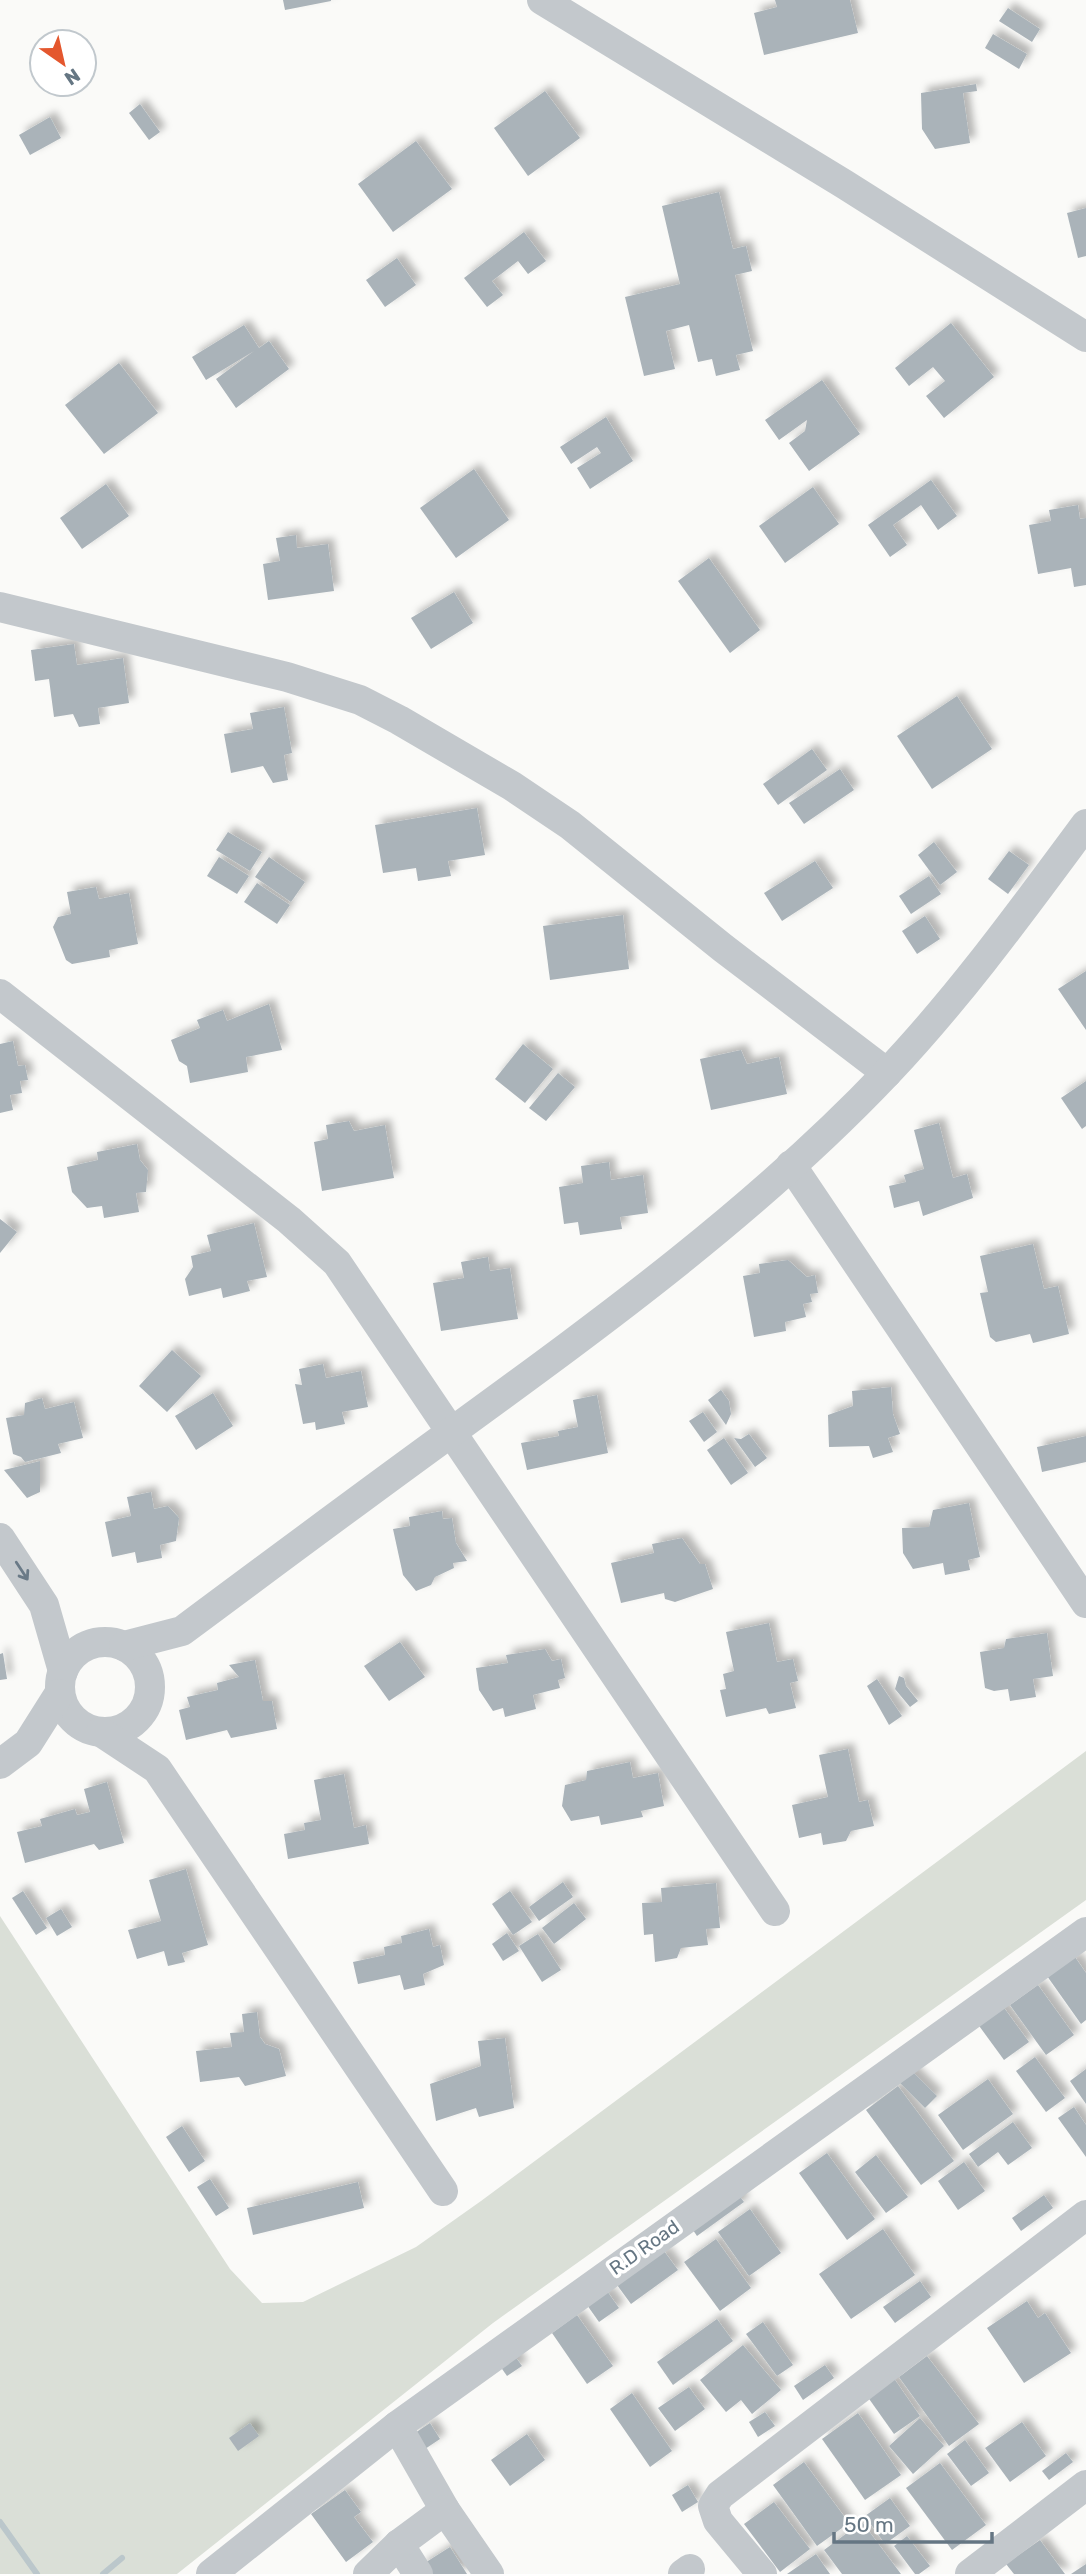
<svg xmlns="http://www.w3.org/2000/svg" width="1086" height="2574" viewBox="0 0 1086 2574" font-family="Rubik,sans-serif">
  <defs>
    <filter id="shadow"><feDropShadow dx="6" dy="-6" stdDeviation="3.5" flood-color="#0004"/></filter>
  </defs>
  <rect width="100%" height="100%" fill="#fafaf8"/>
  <polygon fill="#dadfd7" points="1086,1751 1086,1900 493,2323 177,2574 0,2574 0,1916 230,2269 262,2303 303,2302 416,2247 481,2201"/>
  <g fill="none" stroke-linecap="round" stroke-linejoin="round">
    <g stroke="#bbc7cb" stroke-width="6">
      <polyline points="0,2522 37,2574"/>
      <polyline points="103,2574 122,2558"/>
    </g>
  </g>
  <g fill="#aab3b9" filter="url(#shadow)">
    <polygon points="283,0 331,0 331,1 285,10"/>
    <polygon points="775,0 850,0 858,33 764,55 754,13 777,7"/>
    <polygon points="1008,8 1040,29 1032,42 999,21"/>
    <polygon points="993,34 1027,54 1019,69 985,48"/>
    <polygon points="976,84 977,91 963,93 970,143 935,149 922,129 921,93"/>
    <polygon points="545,91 580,138 528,176 494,128"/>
    <polygon points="140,104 160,132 149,140 129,113"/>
    <polygon points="50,117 61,138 30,155 19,135"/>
    <polygon points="416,141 452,189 393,232 358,184"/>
    <polygon points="719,192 733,249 746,246 752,271 735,275 753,351 736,355 740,370 716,376 712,359 698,362 689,325 666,331 675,369 644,376 625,297 680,284 662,206"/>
    <polygon points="1086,208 1086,256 1078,258 1067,213"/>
    <polygon points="524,232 546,261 528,274 518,261 492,281 503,295 487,307 464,278"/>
    <polygon points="397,258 416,285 385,307 366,280"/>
    <polygon points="951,323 994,377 944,418 926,396 945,381 933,367 909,386 895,368"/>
    <polygon points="244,325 259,348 269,341 289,369 236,408 216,379 254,351 206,380 192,357"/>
    <polygon points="119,363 158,413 104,454 65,405"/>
    <polygon points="822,380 860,434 809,471 789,443 805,431 807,420 779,440 765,420"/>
    <polygon points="606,417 633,461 590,489 577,468 601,453 597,447 571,464 560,447"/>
    <polygon points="474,469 509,520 456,558 420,508"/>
    <polygon points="931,480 957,516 938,530 921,505 893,525 907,545 890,557 868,525"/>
    <polygon points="106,484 129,516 82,549 60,518"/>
    <polygon points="813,487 839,524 785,563 759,526"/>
    <polygon points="1078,505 1080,519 1086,518 1086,585 1074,587 1071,568 1038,574 1029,525 1051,521 1049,510"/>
    <polygon points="296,535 297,548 328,544 334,591 268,600 263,564 280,561 276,538"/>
    <polygon points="709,558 760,630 730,653 678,581"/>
    <polygon points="454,592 473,623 431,649 411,618"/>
    <polygon points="74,644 77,665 123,658 129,703 98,708 100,724 79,727 73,714 54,717 49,679 35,681 31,650"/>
    <polygon points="957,696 992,749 932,789 897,736"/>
    <polygon points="284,707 292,753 284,755 288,780 273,783 263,766 231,773 224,734 253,729 250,713"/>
    <polygon points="812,749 827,770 778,805 763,784"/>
    <polygon points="840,769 854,790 804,824 789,803"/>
    <polygon points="477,808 485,855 448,861 451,876 418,881 416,868 383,873 375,825"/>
    <polygon points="228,832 262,852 250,871 216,850"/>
    <polygon points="934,842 957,872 940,885 918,855"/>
    <polygon points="1009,851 1029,865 1008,894 988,879"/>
    <polygon points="219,857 249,876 237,894 207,876"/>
    <polygon points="269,857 305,882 291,902 255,877"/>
    <polygon points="815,861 833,888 782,921 764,893"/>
    <polygon points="929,876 941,894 911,914 899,896"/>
    <polygon points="257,883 290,905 277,924 244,902"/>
    <polygon points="96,887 99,899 129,893 138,944 109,950 110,957 72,964 66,960 53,927 58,917 71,914 67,892"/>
    <polygon points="623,915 629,969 550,980 543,926"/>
    <polygon points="925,916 940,939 917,954 902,931"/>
    <polygon points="1086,971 1086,1030 1058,989"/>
    <polygon points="269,1004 282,1050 246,1057 248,1072 190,1083 187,1066 179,1061 171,1040 200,1028 197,1020 223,1010 227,1021"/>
    <polygon points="13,1041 18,1066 25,1065 28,1080 20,1081 22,1093 10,1095 13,1110 0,1113 0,1044"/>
    <polygon points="523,1044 553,1069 525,1103 495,1079"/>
    <polygon points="741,1050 747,1064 779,1057 787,1094 711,1110 700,1059"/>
    <polygon points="558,1073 575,1087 546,1121 529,1108"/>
    <polygon points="1086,1081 1086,1126 1082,1129 1061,1098"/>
    <polygon points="349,1121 354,1131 385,1125 394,1178 322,1191 314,1142 328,1139 326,1125"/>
    <polygon points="939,1123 953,1178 967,1174 973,1198 923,1216 919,1201 894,1208 889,1186 906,1182 904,1175 924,1169 914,1130"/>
    <polygon points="137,1144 140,1160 148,1170 146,1192 136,1193 139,1212 104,1218 102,1206 87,1208 72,1192 67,1167 98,1160 97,1152"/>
    <polygon points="609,1162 611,1180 643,1175 648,1213 620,1217 622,1229 580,1235 578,1222 564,1224 559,1187 583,1183 581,1166"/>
    <polygon points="0,1219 17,1232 0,1253"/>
    <polygon points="254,1223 267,1277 247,1281 250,1291 223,1298 221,1288 189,1296 185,1279 193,1267 191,1256 211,1251 207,1235"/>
    <polygon points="1033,1244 1044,1289 1058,1286 1069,1334 1033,1343 1030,1334 996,1342 990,1337 980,1293 988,1292 980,1256"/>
    <polygon points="488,1257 490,1271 510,1268 518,1319 441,1331 433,1283 464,1278 461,1262"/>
    <polygon points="788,1260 807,1277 815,1275 818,1293 810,1294 812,1302 803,1304 806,1317 785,1322 786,1331 754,1337 743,1276 760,1273 759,1264"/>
    <polygon points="172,1350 201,1376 167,1412 139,1386"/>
    <polygon points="323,1364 326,1378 361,1371 368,1407 342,1412 345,1424 316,1430 315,1422 303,1424 295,1384 302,1385 299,1369"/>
    <polygon points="891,1387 893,1414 900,1434 888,1438 893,1452 873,1458 869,1446 829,1447 828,1415 853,1406 852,1391"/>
    <polygon points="721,1390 729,1401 731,1414 726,1425 708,1400"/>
    <polygon points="213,1393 233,1426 196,1450 175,1416"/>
    <polygon points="597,1395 608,1453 527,1470 521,1443 559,1436 558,1431 578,1427 573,1400"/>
    <polygon points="42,1398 45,1409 74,1402 83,1438 58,1444 61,1453 25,1462 21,1457 13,1454 6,1418 24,1415 25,1403"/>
    <polygon points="703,1412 717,1432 704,1442 689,1421"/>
    <polygon points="749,1434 767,1458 755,1467 734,1438 741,1439"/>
    <polygon points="1086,1436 1086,1462 1042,1472 1037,1447"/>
    <polygon points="724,1438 748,1473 731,1485 707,1450"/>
    <polygon points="40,1461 40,1492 27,1498 4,1470"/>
    <polygon points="151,1492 154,1509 168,1506 179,1518 176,1541 160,1545 162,1558 137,1563 135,1552 112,1557 105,1522 131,1516 127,1497"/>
    <polygon points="969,1503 980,1557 968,1560 970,1570 945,1575 943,1563 913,1569 903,1553 902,1528 929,1527 933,1510"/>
    <polygon points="442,1511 443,1519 452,1518 456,1543 467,1561 453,1563 454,1568 435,1577 431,1585 416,1591 403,1575 393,1529 410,1526 409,1517"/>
    <polygon points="682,1538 700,1564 705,1564 713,1589 675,1602 665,1599 664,1593 621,1603 611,1563 654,1553 652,1544"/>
    <polygon points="769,1623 777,1662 793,1659 798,1681 790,1683 796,1708 769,1714 766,1708 726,1717 720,1690 726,1689 723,1674 734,1671 726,1632"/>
    <polygon points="1047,1633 1053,1676 1033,1679 1036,1697 1010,1701 1008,1689 994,1691 985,1688 980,1652 1004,1648 1006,1639"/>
    <polygon points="400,1642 425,1677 389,1701 364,1666"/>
    <polygon points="545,1649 552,1661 561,1659 565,1678 558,1680 560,1688 533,1695 536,1709 505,1717 503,1708 493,1711 479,1690 476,1668 508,1663 506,1655"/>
    <polygon points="3,1653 7,1679 0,1680 0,1654"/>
    <polygon points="255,1660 263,1701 272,1701 277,1729 231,1738 227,1730 186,1740 179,1710 190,1707 187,1697 218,1690 217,1683 239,1677 229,1665"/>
    <polygon points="899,1676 904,1678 906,1686 918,1701 910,1707 895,1689"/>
    <polygon points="877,1679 902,1716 889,1725 867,1686"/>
    <polygon points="848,1749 859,1802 868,1800 874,1826 851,1831 846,1841 823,1845 821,1833 799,1838 792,1805 828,1797 819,1755"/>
    <polygon points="630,1762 633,1778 658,1773 664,1806 641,1811 643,1817 601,1825 599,1816 571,1821 562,1806 565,1785 586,1780 587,1771"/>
    <polygon points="344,1774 354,1828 366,1825 369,1844 288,1859 284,1834 305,1830 304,1823 321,1820 314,1780"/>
    <polygon points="107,1782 124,1843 99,1850 94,1844 25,1863 17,1832 42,1826 40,1819 75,1809 77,1815 90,1812 84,1789"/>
    <polygon points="186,1869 208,1945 182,1953 185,1962 168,1966 164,1951 137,1959 128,1930 161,1921 149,1880"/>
    <polygon points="563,1882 573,1897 539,1921 529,1907"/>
    <polygon points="716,1883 720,1928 706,1929 708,1945 681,1948 677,1958 655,1962 653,1934 644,1935 642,1903 662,1902 661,1888"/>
    <polygon points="23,1891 47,1928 36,1935 12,1898"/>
    <polygon points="510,1891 532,1922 513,1935 492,1904"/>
    <polygon points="574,1903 586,1919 554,1944 542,1928"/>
    <polygon points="61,1909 72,1927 57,1936 46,1918"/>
    <polygon points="429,1929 433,1947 440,1945 444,1965 423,1974 425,1985 404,1990 400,1975 358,1984 353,1962 385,1955 384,1947 402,1943 401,1936"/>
    <polygon points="507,1933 519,1951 503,1961 492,1944"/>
    <polygon points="538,1934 561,1970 542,1982 519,1946"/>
    <polygon points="1075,1957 1086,1973 1086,2020 1081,2024 1047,1976"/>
    <polygon points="1038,1985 1074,2035 1046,2055 1010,2005"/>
    <polygon points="1002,2005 1029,2042 1004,2060 977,2023"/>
    <polygon points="257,2012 260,2037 265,2044 279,2049 286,2076 245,2086 239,2077 200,2082 196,2051 232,2047 230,2033 244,2032 242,2014"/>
    <polygon points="505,2038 514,2108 479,2117 476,2108 436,2121 430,2084 481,2066 478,2041"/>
    <polygon points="1035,2057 1065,2098 1046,2112 1016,2071"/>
    <polygon points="909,2068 937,2096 925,2108 897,2080"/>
    <polygon points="1086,2069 1086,2104 1070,2081"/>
    <polygon points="988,2079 1013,2114 963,2150 938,2115"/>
    <polygon points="898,2086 954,2161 921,2185 866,2110"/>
    <polygon points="1074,2107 1086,2125 1086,2157 1058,2118"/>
    <polygon points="1013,2122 1032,2148 1008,2165 998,2152 978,2167 969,2154"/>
    <polygon points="182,2126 205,2161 189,2172 166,2137"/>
    <polygon points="827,2153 875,2219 847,2240 799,2173"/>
    <polygon points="876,2155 908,2197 886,2213 855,2172"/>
    <polygon points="964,2162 985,2191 958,2210 938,2181"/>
    <polygon points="210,2179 229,2208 216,2216 197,2187"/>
    <polygon points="358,2182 364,2208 253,2235 247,2208"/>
    <polygon points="735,2190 744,2202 697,2236 689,2224"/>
    <polygon points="1044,2195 1053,2208 1021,2231 1012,2218"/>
    <polygon points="750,2209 781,2253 749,2276 718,2232"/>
    <polygon points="883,2229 915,2275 851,2319 819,2274"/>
    <polygon points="716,2239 751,2288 720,2311 684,2262"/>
    <polygon points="664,2251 678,2270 631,2304 617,2285"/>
    <polygon points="920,2281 931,2297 895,2323 883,2307"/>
    <polygon points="607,2291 619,2308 599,2322 587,2305"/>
    <polygon points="1027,2301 1038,2318 1045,2313 1071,2353 1024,2383 987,2328"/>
    <polygon points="577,2315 613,2366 587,2384 552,2333"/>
    <polygon points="717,2319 733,2341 673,2385 657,2362"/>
    <polygon points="763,2322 793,2365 777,2376 746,2334"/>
    <polygon points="743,2345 781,2390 752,2414 741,2400 726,2412 700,2380"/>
    <polygon points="509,2348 522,2366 507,2376 500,2366"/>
    <polygon points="927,2356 979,2424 949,2446 899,2377"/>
    <polygon points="825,2365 834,2378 803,2400 794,2386"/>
    <polygon points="893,2377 920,2416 894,2434 867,2396"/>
    <polygon points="689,2387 705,2409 675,2431 658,2408"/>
    <polygon points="632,2393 672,2451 650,2467 610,2409"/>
    <polygon points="765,2412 775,2426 758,2437 749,2422"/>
    <polygon points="858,2413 901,2475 865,2500 822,2439"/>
    <polygon points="920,2418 944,2446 913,2474 889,2446"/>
    <polygon points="1022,2422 1046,2456 1010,2482 985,2448"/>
    <polygon points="250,2423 259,2436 238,2451 229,2438"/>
    <polygon points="430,2423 440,2439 422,2451 412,2435"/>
    <polygon points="527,2434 545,2460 510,2486 491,2460"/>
    <polygon points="965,2440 989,2473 971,2486 947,2454"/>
    <polygon points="1066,2453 1073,2462 1049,2480 1042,2471"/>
    <polygon points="804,2462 849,2523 817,2546 773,2485"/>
    <polygon points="940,2463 986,2525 952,2550 906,2488"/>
    <polygon points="688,2485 698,2502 682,2512 672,2495"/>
    <polygon points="345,2490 361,2512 354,2517 373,2542 346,2562 311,2514"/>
    <polygon points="890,2498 910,2526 885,2544 865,2516"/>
    <polygon points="774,2502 810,2549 780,2572 744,2524"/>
    <polygon points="862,2522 901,2574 842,2574 824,2550"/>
    <polygon points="907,2536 930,2566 919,2574 915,2574 894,2546"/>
    <polygon points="1040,2540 1065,2574 1014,2574 1006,2564"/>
    <polygon points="450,2547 467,2574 425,2574 420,2566"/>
    <polygon points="816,2554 830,2574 787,2574"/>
    <polygon points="1086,2564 1086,2574 1071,2574"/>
  </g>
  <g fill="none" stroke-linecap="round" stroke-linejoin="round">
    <g stroke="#c3c8cc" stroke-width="30">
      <polyline points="542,0 844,184 1086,337"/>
      <polyline points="0,607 287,677 360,700 399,720 512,786 570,825 723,948 887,1073"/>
      <polyline points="0,994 289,1220 337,1263 775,1911"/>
      <polyline points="791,1165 1086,1603"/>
      <polyline points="0,1538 44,1605 63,1671"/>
      <circle cx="105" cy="1687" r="45"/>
      <path d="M124,1646l58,-15c90,-67 180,-134 271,-200 151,-110 305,-222 434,-358 73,-77 136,-164 199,-249"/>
      <polyline points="101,1732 157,1769 443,2191"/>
      <polyline points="0,1764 28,1743 59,1694"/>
      <polyline points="397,2426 445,2510 489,2574"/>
      <polyline points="399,2544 418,2574"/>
      <polyline points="211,2574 397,2426 1086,1932"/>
      <polyline points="368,2574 399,2544 445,2510"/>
      <polyline points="683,2574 690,2569"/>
      <polyline points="762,2574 718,2521 713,2506 720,2495 1086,2215"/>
      <polyline points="970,2574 1086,2485"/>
    </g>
  </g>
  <defs><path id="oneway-shaft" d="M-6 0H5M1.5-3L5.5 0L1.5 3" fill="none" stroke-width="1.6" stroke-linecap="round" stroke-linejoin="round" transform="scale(1.75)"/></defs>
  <use stroke="#6a7a87" href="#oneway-shaft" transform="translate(22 1571) rotate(57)"/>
  <g text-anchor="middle" stroke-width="7" stroke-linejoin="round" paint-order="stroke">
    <g font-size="19" fill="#657683" stroke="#fff">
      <text transform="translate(644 2247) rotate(-35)" y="7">R.D Road</text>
    </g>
  </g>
  <g transform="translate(63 63) rotate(146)"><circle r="33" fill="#ffffff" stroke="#c1c8cd" stroke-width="2"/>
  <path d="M0-5L12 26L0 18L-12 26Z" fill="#e4572e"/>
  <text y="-10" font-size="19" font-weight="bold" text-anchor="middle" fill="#657683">N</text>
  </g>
  <path d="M834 2532v10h158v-10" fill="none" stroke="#657683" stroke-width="3.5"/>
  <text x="844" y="2532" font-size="21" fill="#657683" stroke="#ffffff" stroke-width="5" paint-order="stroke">50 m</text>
</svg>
